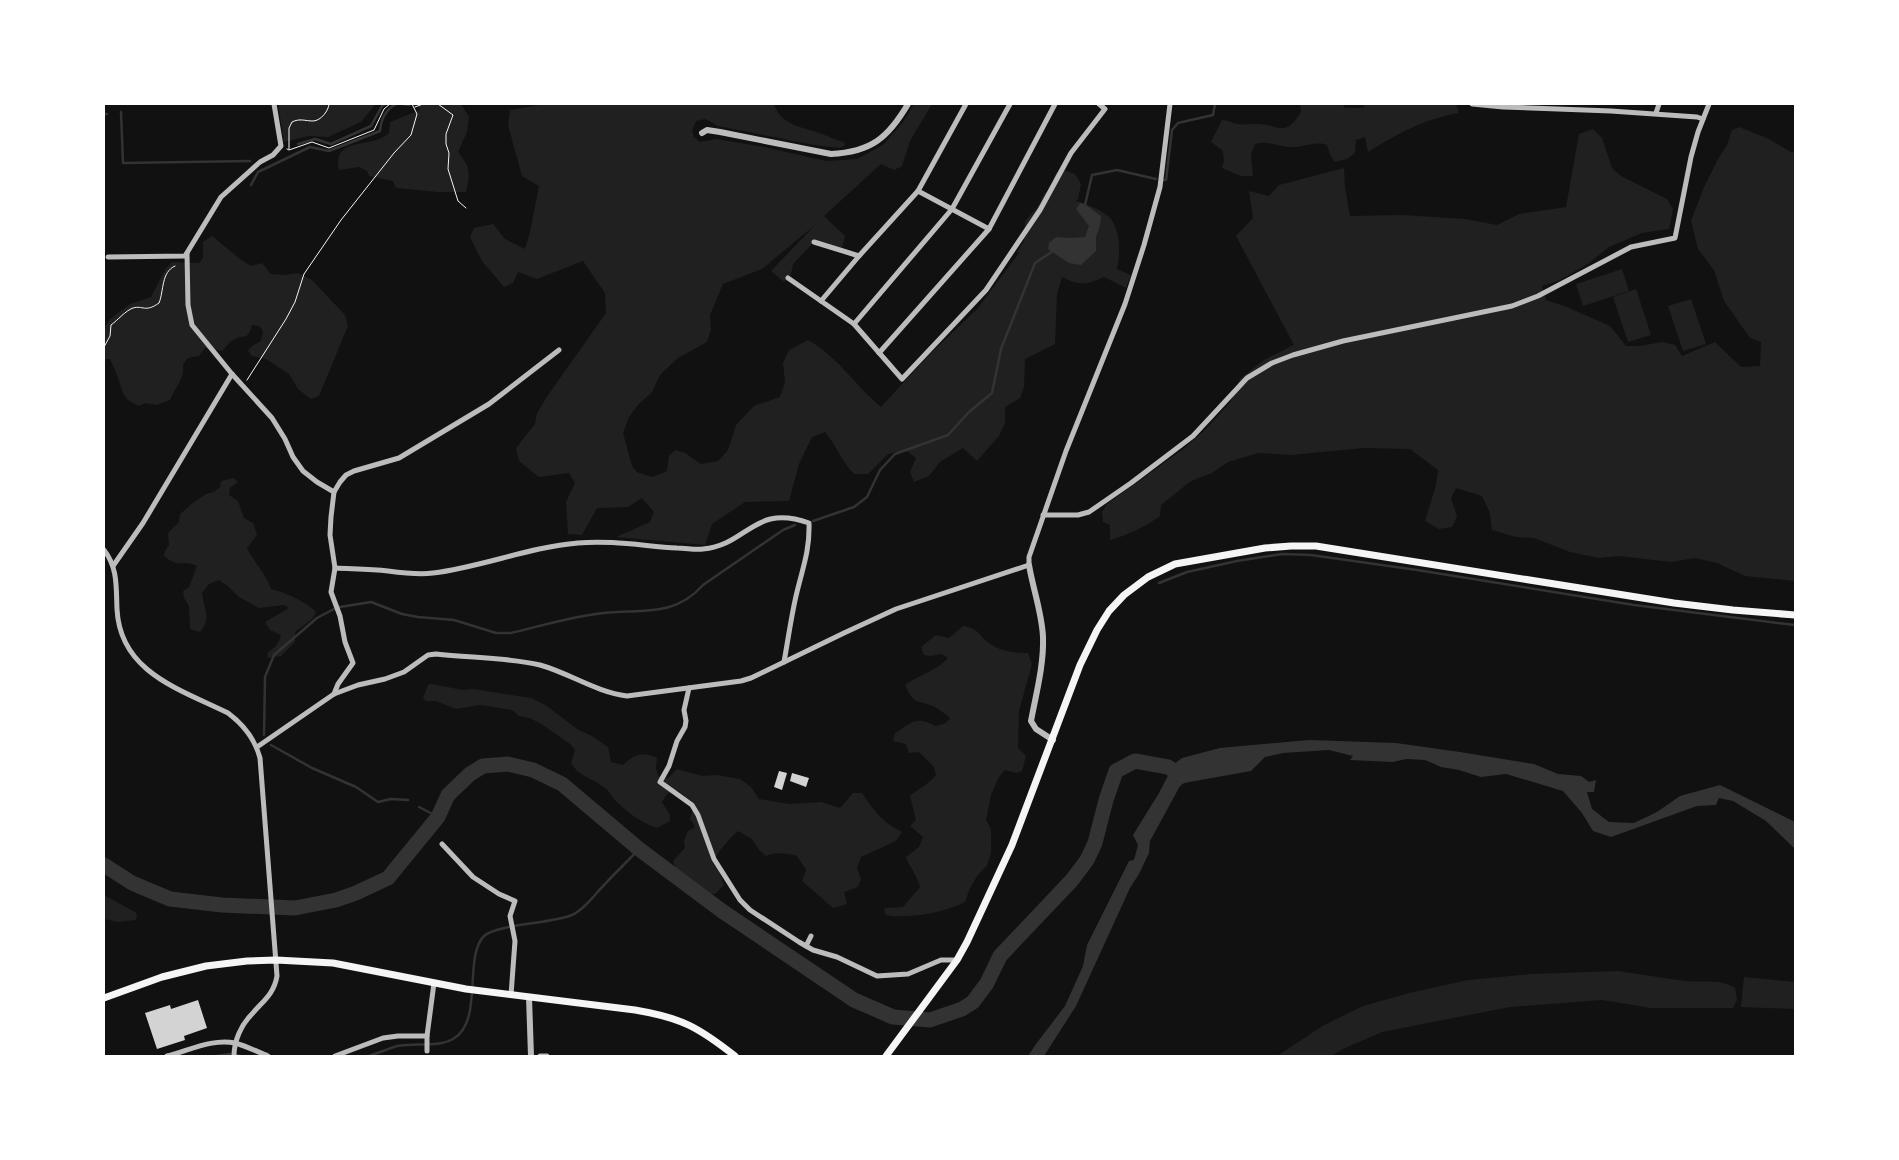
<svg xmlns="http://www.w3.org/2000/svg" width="1899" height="1160" viewBox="0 0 1899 1160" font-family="'Fira Sans',sans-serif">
  <rect width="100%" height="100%" fill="#111"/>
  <g fill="#202020">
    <polygon points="278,104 372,104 374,106 361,122 328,137 309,136 284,142"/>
    <path d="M418,104h43l8,13 -2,15 -9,20c12,15 13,21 8,40h-28l-42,-4 -3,-7 -24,-5 -2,-5 -8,-4 -20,3c-6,-29 21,-24 40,-31 3,-1 7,-4 10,-6l1,-11 30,-12z"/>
    <path d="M545,104h229c7,22 30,23 48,30 8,3 14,6 22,8l1,3 -5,3 -26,-3 -96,-19 -13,-7 -9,2 -4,10 2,6 6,5 16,-3 48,8 62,14 31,-2 26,-14 20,-23 11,-18h18l-22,37 -8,25 -8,4 -13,-6 -57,52 21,20 -3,12 -26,-8 -23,24 -2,10 -7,8 -13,-11 44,-46 -53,44 -39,15 -13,31 1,15 -4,12 -29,16 -18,17 -8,17 -14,13 -9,12 -6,16 9,33 5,6 15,5 15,-6 2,-15 6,-6 10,3 16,11 17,-3 10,-11 8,-25 18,-19 26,-9 5,-15 -2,-19 6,-13 19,-10c29,16 48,46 73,67l48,-52 49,-47 41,-55 -2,-1 7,-11 1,-20 12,-13 8,-15 9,-6v-11l6,-7 15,5 6,10 -3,15 -2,2c10,3 29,10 35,18 10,14 9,35 6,50l14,6 -5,13 -22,-11c-18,8 -24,9 -42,0l-5,17 -2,50 -30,15 -1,28 -4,11 -15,9v16l-6,13 -22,25 -14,-13 -23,14 -11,14 -15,6 -4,-10 6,-14 -10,-8 -18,4 -20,20h-14c-12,-12 -18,-29 -29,-42l-13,5 -13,27 -10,37 -44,1 -33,22 -7,21 -89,-8 34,-15 4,-10 -12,-14 -14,9 -31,1 -15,27 -14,-1 -2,-32 9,-19 -6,-10 -30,4 -20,-16 -3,-13 19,-24 2,-11 11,-18 58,-82 -1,-20 -22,-32 -46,18 -19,-7 -5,11 -9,4 -22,-26 -12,-24 4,-9 19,-4 12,15 20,10 5,-17 9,-46 -17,-10 -14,-51 2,-15z"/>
    <path d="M1300,104h43l2,4h18l2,-4h91l3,9c-37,7 -58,19 -91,39l-3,-15 -9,3 -1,13 -8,6 -12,3 -5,-7 -3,-10c-11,-4 -20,1 -32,2 -14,1 -26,-7 -40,-3l-4,10 2,22h-12l-19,-8 2,-7 -1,-10 -12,-9 11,-22c6,0 10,3 15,4 7,1 14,0 20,0 23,0 27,15 44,-12z"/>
    <path d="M1739,127l28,11 24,14h4v429l-50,-5 -28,-13 -22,-5 -24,4 -52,-6 -20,2 -29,-6 -36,-14 -18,-1 -24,-7 -2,-17 -8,-17 -26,-8 -5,10 6,18 -5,11 -13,2 -14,-8 11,-36 2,-15 -28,-21 -47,-1 -72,7 -33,-2 -30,9 -16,11 -21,8 -30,24 -1,11c-15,11 -32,19 -50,24v-15l-7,-3 -1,-10 5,-8 75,-54 24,-21 25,-28 9,-22 24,-19 30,-15 -58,-109 17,-18 -4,-27 20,5 10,-11 65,-17 1,19 5,29 52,-1 63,4 32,6 22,-11 47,-7 13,-73 14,-5 9,9 10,30 9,8 46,23 6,10 -4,20 -27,4 -33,14 -21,17 -28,16 -18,6 4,14 21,7 43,19 16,20h14l22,-4 13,3 7,11 33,-14 26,25 19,-1 1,-24 -11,-4 -26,-37 -10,-31 -16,-21 -7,-28 13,-34 14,-28 9,-14 5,-15z"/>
    <path d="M212,236l28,23 11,7 11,-3 9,11 14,1 13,-2 14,7 33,35 3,11 -29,70 -8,3 -13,-10 -9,-15 -23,-15 -14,-3 -4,-5 4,-5 9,-5 2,-10 -4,-5 -7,-1c-4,16 -7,9 -17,14 -5,2 -9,8 -13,12l-17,-3 -6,8 -11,2 -5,6c2,16 -8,23 -13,36l-13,5 -12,-2 -6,3c-17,-8 -15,-11 -21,-28 -2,-6 -5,-12 -8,-19h-6v-30l6,-10 20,-15 21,-7 15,-29 6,-6 27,1 4,-5v-16z"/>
    <polygon points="1622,269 1629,291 1583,306 1576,284"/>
    <polygon points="1636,289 1651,335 1628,342 1613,297"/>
    <polygon points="1691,299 1706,344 1683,351 1668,306"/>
    <path d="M234,478l4,4 -8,6 -1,7 9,6 6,17 9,5 4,12 -10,13c7,14 20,27 24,41 16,4 34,12 45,23l-4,7 -17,13v10l-14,14 -13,2 -1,-5 9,-7 5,-9 -2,-3 -9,-4 -5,-8 24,-14 -5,-3 -25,3 -20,-11 -10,-10 -10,-7 -10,4 -7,9c2,17 10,24 -2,39l-10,-3 -1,-23 -5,-8 -1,-7 6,-4 8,-21c-14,-7 -17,3 -33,-10l1,-5 4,-6 -1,-12 11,-11 1,-8 14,-12 12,-8 8,-2 6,-5 1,-6z"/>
    <path d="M963,626c17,3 15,9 26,17 12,9 26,10 39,10l4,11 -13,47 -1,37 8,8 -4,15 -5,2 -12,-3 -6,7 -8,18 -5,25 5,9v23l-4,14c-12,10 -17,21 -22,36 -19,9 -37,13 -59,14 -7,0 -12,1 -20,-1l-2,-7 19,-1 17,-20c-3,-12 -10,-19 -14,-30l13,-10 4,-10 -13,-11 6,-6 -6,-24c9,-8 19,-12 26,-21l-2,-8 -15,-15 -10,1 -3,-9 -13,-3 2,-8c16,-10 21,-18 40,-7l11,-3 4,-5c-5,-4 -11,-9 -17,-12 -18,-7 -18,0 -28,-21 13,-10 32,-14 43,-27l-6,-4 -11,2 -7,-1 -3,-8 15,-12 13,3z"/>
    <path d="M431,684l32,6 10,-1 58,9 16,8 30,23 15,7 16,11 3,15 12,3c12,-11 18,-14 34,-7l-1,10 2,8 10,2 9,-9 26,7 14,-1 23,4 11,8 8,12 30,5 32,-2 19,6 13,-15h9c13,19 20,29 40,39l-6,9 -35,16 -4,11 4,11 -3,8 -14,5 3,12 -14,4 -31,-27 4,-11 -9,-14c-11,-3 -21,-4 -31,0l-7,-6 -7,-11 -14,-8c-10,9 -20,20 -25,32l6,8 5,14 -9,9h-9l-21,-15 -9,-9 -3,-9 12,-13 -1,-7 4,-10 7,-4 -5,-8 4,-16 -16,-12 -11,3 -5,8 8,13v6l-13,7c-17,-6 -29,-15 -42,-28 -4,-4 -6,-9 -10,-12 -12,-10 -26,-11 -34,-25l4,-13 -5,-6 -30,-21 -11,-5 -10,-2 -7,-6 -32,-5 -24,4 -20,-8h-10l-3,-3 5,-13z"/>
    <polygon points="104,895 135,912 137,915 136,920 118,922 104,919"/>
    <path d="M1618,971c22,3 44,7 67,10 17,2 35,-3 50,7l2,12 -4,8h-82l-49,-8 -92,7 -128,25 -39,17 -12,7h-54l47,-31 39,-19 46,-13 59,-13 64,-6z"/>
    <polygon points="1744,977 1795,982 1795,1009 1741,1007"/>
  </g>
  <g fill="#333">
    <polygon points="1080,203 1085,204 1101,216 1100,225 1096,237 1096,251 1081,265 1069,263 1048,249 1049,243 1056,237 1071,238 1085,237 1089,226 1076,209"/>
    <polygon points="1309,740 1396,743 1460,752 1534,764 1558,774 1581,776 1589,782 1596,780 1594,792 1587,792 1592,809 1609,822 1634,823 1657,812 1680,796 1720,785 1795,822 1795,849 1766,821 1733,801 1719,798 1716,805 1697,806 1611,837 1593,831 1582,813 1563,791 1506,774 1481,777 1459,770 1441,767 1425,760 1406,759 1393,762 1350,760 1353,756 1329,750 1283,753 1265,757 1251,771 1184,783 1180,786 1150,841 1149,853 1139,874 1130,888 1076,1006 1044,1056 1028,1056 1036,1044 1065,1006 1083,966 1087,945 1129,861 1134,860 1138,845 1133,835 1159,793 1174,764 1182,758 1220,748"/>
  </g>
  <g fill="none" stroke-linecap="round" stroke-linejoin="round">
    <g stroke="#333" stroke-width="2.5">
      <polyline points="403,104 409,105"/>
      <polyline points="121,112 123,163 250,161"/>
      <polyline points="104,114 107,114"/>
      <polyline points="298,144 315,139 331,144 371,126 382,106 385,104"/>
      <polyline points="1163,180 1166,180 1172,130 1178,123 1213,115 1215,104"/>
      <path d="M251,185l7,-13 52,-25 19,4 51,-20c1,-12 5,-21 16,-27"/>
      <polyline points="1085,205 1092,175 1117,170 1156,179"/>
      <polyline points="813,521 854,507 867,497 880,470 895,454 948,435 969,412 992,393 1001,349 1035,263 1053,251"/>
      <polyline points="1159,583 1187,572 1237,561 1282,554 1311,555 1417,570 1634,605 1795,625"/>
      <path d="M340,607l31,-5 31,12 16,3 36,3 42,13h15c30,-7 62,-17 93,-20 38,-4 71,4 99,-28l80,-55 12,-5"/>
      <polyline points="264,735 265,677 274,655 317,618 334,609"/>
      <polyline points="271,745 312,768 356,787 378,802 391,799 408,800"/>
      <polyline points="419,807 438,817"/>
      <polyline points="216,1056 230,1054 241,1056"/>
      <path d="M369,1056c9,-3 19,-7 28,-10 18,-4 40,2 56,-7 31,-17 10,-82 31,-103 13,-12 66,-12 88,-21 13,-6 23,-21 33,-31 11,-12 23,-23 34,-35"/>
    </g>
    <polyline stroke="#333" stroke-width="15" points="104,865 132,883 170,899 222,905 295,908 336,900 356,893 388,878 438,817 448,795 470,774 483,766 508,764 533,770 562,784 639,849 722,911 854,1000 893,1017 930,1020 962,1009 973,1002 987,983 1000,956 1072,880 1087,860 1095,843 1106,800 1116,771 1135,761 1168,767 1182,776"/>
  </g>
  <g fill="#d3d3d3">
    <polygon points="779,771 787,773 782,790 774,787"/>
    <polygon points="792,773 809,778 806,787 790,781"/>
    <polygon points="198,1000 207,1028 184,1036 185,1040 157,1049 145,1013 170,1005 171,1009"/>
  </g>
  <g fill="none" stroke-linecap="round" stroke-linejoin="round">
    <g stroke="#f5f5f5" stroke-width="1">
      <polyline points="438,104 453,115 446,134 446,144 449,153 448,169 458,201 466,208"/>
      <polyline points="415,107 423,104"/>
      <polyline points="287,149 289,150 312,142 329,148 374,130 384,109 390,104"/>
      <path d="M289,149v-21l3,-6c8,-4 13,-1 21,-1 8,0 16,-11 16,-17"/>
      <path d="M104,347l6,-11 1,-11c7,-5 14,-14 22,-17 10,-3 12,5 26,-5 5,-12 2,-31 16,-37"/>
      <polyline points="247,380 286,319 295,302 304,274 341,220 394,153 411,135 417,114 412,104"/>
    </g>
    <g stroke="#bcbcbc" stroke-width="5">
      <polyline points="966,104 918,191 859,256 821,301 854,324 902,379 986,290 1040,210 1071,153 1105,109 1099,104"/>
      <polyline points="1472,104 1503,107 1611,111 1697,117 1703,119"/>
      <polyline points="1656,113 1659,104"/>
      <polyline points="918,191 989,229"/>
      <polyline points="814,242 859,256"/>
      <polyline points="187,253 188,305 192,325 232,374 272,418 285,439 293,457 303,471 317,482 334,492"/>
      <polyline points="108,257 185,256 221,197 260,162 273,155 281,146 274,104"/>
      <polyline points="788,278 821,301"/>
      <polyline points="854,324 952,209 1010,104"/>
      <polyline points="879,353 989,229 1055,104"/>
      <polyline points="1043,515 1078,515 1089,512 1131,483 1193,436 1247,378 1272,363 1293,355 1343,341 1512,306 1538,296 1631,247 1675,238 1691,157 1698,132 1709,104"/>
      <path d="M104,550c14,18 12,37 13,59 3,63 62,80 111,104 16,12 27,26 32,45l17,218c-3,18 -14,25 -25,38 -11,11 -18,27 -18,42"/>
      <polyline points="113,566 143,523 232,374"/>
      <path d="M335,568c18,1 35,1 53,3 15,2 30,4 45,2 49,-6 96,-26 145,-30 33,-3 66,3 99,5 9,0 18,2 26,1 45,-4 51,-46 106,-26 1,28 -7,47 -13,73 -5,22 -8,44 -12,66"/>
      <polyline points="689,688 684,710 686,721 685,727 677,741 669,766 660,782 692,805 698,815 714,859 740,900 750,910 799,942 813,950 837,957 877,976 908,974 941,960 957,960"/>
      <polyline points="334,694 338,684 353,663 345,642 340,616 331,592 335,568 330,535 331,517 334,492 340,482 346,475 354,471 399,458 489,404 559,350"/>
      <path d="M257,747l77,-53 24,-9 27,-6 19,-7 24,-17 8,-1c33,4 71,3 104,11 29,8 56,27 87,31l114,-15 10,-3 93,-45 52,-24 133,-44v-8l37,-106 59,-147 19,-59 16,-58 10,-83"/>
      <polyline points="442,844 473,877 499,894 515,901 510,916 515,941 511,995"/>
      <polyline points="806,946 811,936"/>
      <polyline points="427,1036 427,1051"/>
      <path d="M167,1056c21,-5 46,-18 68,-13 11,3 23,9 33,13"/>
      <polyline points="335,1056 383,1038 398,1036 427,1036 434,983"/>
      <polyline points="540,1056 547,1056"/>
    </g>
    <g stroke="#bcbcbc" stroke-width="6">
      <path d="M702,133l5,-3 13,2 111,22c40,-2 57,-16 77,-50"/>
      <path d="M1029,565c4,24 13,48 14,72 1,28 -7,57 -12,84l5,8 17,11"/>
      <polyline points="529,997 531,1056"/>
    </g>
    <g stroke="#f5f5f5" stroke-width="7">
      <path d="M104,998l58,-21 44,-11 41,-5 29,-1 57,3 133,26 169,21c47,8 63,17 100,46"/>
      <polyline points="886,1056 957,960 967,942 1012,845 1080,665 1097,630 1109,611 1124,595 1148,577 1175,564 1265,548 1291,546 1316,546 1674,603 1733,610 1795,615"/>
    </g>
  </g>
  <rect width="1899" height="1160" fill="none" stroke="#ffffff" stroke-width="210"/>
</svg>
